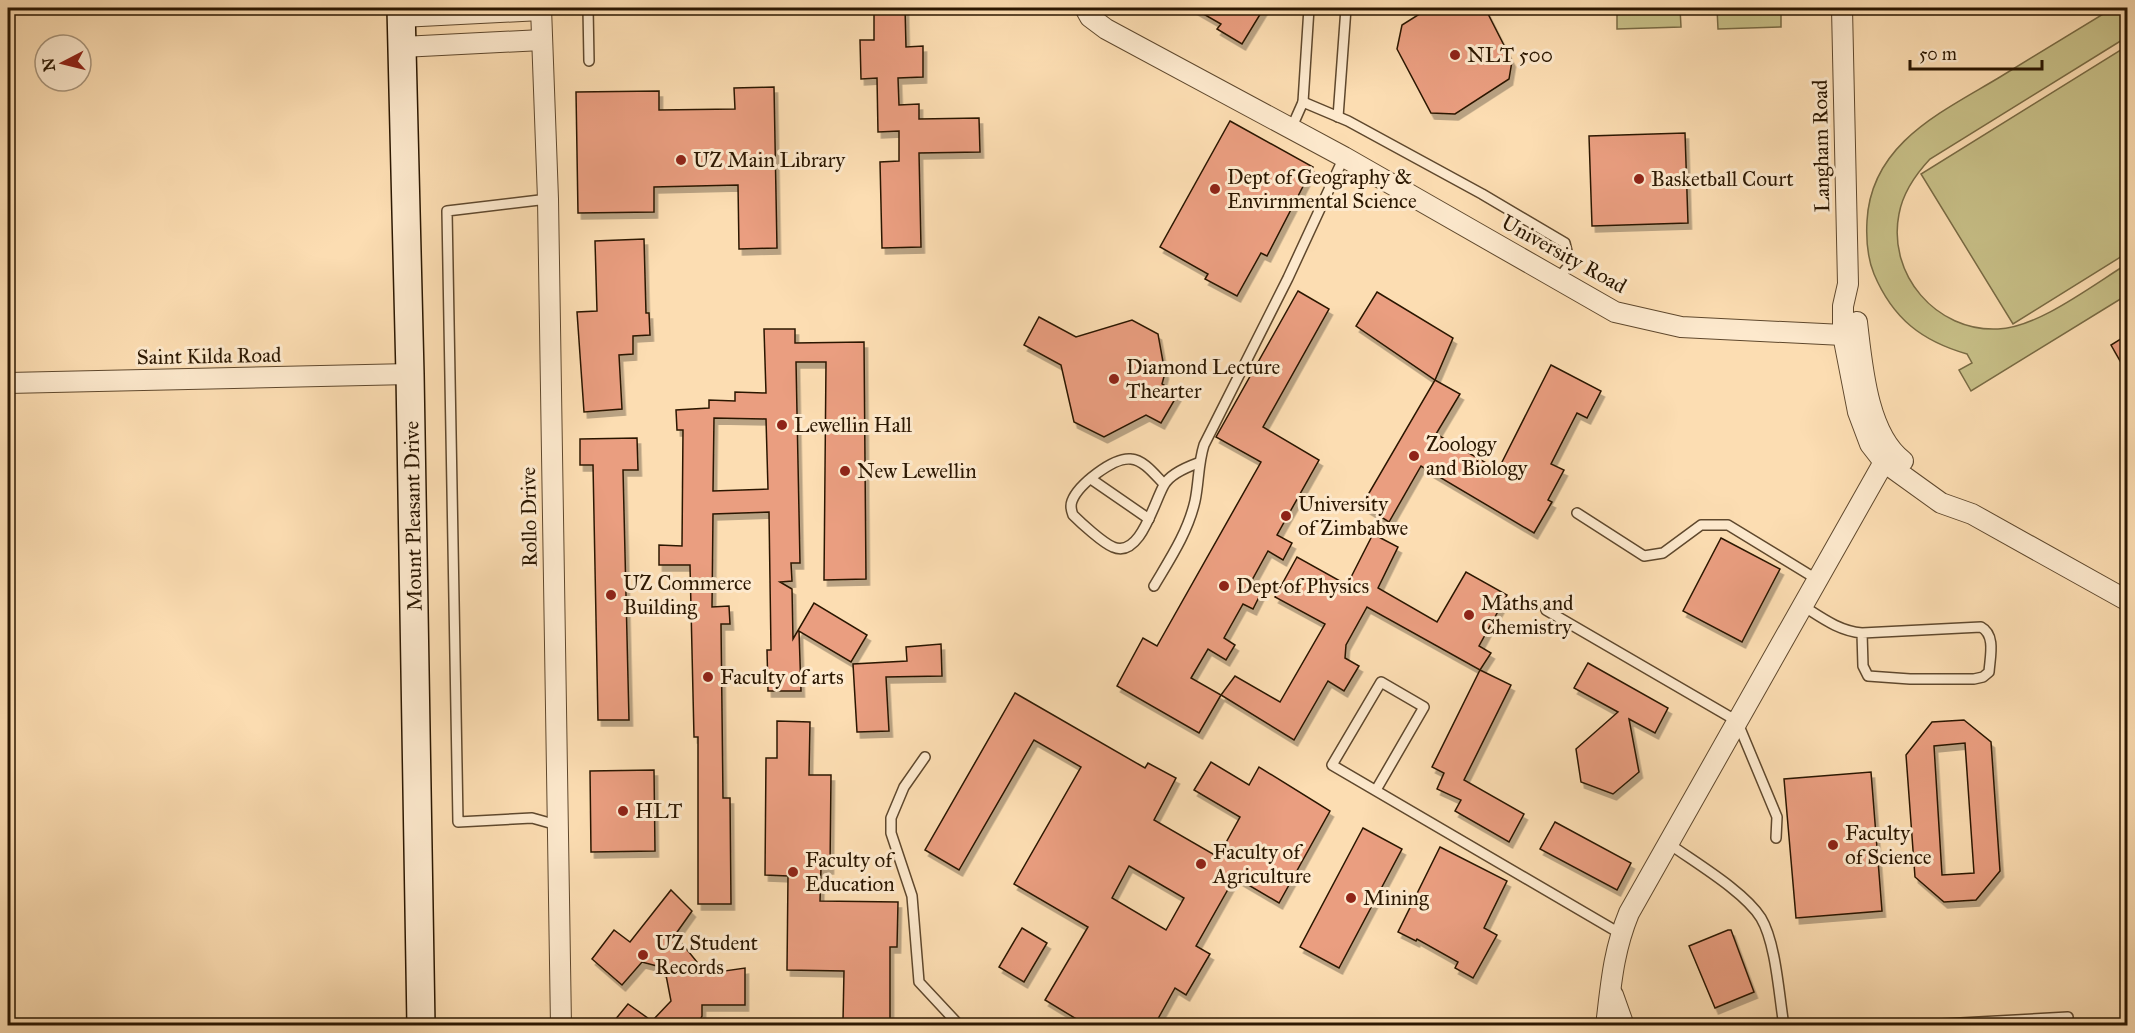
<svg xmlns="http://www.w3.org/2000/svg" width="2135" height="1033" viewBox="0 0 2135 1033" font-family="'IM FELL Great Primer',serif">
  <defs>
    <filter id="shadow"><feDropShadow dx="3.5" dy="6" stdDeviation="0" flood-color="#0004"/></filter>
  </defs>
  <rect width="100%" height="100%" fill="#fcddb2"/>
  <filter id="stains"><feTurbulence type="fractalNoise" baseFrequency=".00333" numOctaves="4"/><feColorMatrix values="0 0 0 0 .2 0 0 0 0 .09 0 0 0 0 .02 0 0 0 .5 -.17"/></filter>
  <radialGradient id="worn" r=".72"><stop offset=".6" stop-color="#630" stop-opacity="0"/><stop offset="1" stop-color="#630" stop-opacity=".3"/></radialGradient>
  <g fill="#c7bf87" stroke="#796b44" stroke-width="1.5">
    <polygon points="1617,8 1680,8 1681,27 1617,29"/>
    <polygon points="1717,8 1781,8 1781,27 1718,29"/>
    <path d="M2113,8h14v29l-197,122c-15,16 -27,33 -31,55 -12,60 37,118 99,115 39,-1 95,-44 129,-65v31l-156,96 -12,-21 13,-7 -5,-9c-45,-13 -74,-35 -93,-80 -7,-17 -8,-35 -7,-53 4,-78 75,-109 133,-144 37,-23 75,-46 113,-69z"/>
    <polygon points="2127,46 2127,253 2013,324 1921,174"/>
  </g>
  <g fill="#ea9e80" stroke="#2b1701" stroke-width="1.5" fill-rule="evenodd" filter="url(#shadow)">
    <polygon points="874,8 905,8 906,47 923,46 923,77 898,78 899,105 919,104 919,119 979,118 980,152 919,153 921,247 882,248 880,162 899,161 899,131 878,132 877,78 861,79 860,40 874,40"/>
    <polygon points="1193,8 1264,8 1242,44 1217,29 1221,24"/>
    <polygon points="1429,8 1485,8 1512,61 1509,79 1455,114 1431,113 1397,49 1402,25"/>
    <polygon points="774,87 777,248 739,249 738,185 654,187 654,212 578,213 576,92 659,91 659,110 735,109 734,88"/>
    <polygon points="1230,121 1313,167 1267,256 1261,253 1237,296 1205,279 1208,274 1160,247"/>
    <polygon points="1685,133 1688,223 1592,226 1589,136"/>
    <polygon points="644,239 646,313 649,313 650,335 633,336 633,354 619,355 622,409 584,412 577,312 597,311 595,241"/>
    <polygon points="1298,291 1329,309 1263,427 1319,460 1277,535 1292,543 1283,560 1268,551 1251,582 1263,589 1253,609 1243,604 1224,638 1235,645 1226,660 1208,649 1191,678 1221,695 1199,733 1117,686 1143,638 1157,646 1261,462 1216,437"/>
    <polygon points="1377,292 1453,338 1435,380 1356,326"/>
    <polygon points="1039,317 1076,337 1132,320 1158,334 1165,373 1162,384 1178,394 1161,423 1146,415 1104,437 1074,422 1061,365 1024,345"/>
    <path d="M764,329h31v14l69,-1 2,237 -42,1 2,-218h-30l4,201h-9l1,18 -12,1 12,7 1,50 21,-36 53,32 -16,27 -52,-31 2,60h-33l-1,-41h4l-2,-138 -56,2 -1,93 17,-1 1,18h-9l2,174h7l1,106h-33v-167h-4l-4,-172h-31v-20l23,1 1,-116h-6l-1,-20 33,-2v-8l26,1v-9l31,1zM714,418l52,1 2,70 -55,2z"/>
    <polygon points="2127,335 2127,373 2111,345"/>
    <polygon points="1551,365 1601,391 1587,418 1577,413 1551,464 1564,470 1548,500 1552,502 1534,533 1421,466 1389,522 1362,505 1435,380 1460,394 1436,434 1498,470"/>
    <polygon points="637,438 638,470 623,470 629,720 598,720 593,465 580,465 580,439"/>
    <polygon points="1373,534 1398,547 1378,588 1437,622 1466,572 1507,595 1479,646 1491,653 1480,670 1367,607 1346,645 1345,658 1359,666 1344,691 1328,681 1294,740 1221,695 1235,676 1280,702 1325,624 1275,597 1297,557 1347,585"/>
    <polygon points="1721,538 1780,569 1742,642 1683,611"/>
    <polygon points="941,644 942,676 886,677 889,731 857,732 853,664 907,661 906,647"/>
    <polygon points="1588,663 1668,708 1655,733 1629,719 1639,772 1613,794 1581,782 1576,749 1618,712 1574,688"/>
    <polygon points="1480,670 1511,685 1464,780 1524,814 1509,842 1455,811 1461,800 1437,789 1444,773 1432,767"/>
    <path d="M1015,693l130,75 3,-5 28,15 -22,42 64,37 22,-40 -46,-27 17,-28 38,23 10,-18 71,44 -51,92 -44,-26 -39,69 14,8 -24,41 -11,-7 -21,38h-44l-10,-6 -4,6h-8l-43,-26 43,-73 -74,-43 67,-117 -47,-27 -75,130 -34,-20zM1129,866l55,32 -18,32 -54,-32z"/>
    <path d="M1964,720l27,22 9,129 -24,29 -32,2 -29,-25 -9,-122 26,-33zM1965,743l9,130 -32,2 -8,-129z"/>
    <polygon points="777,721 810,722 809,775 831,775 830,868 821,868 820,901 898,902 897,947 890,947 890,1021 843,1021 844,971 787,970 788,876 765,875 766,758 777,758"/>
    <polygon points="654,770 655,851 591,852 590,771"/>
    <polygon points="1871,772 1882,911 1796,918 1784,779"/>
    <polygon points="1555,822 1631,863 1617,890 1540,849"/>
    <polygon points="1363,828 1402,849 1339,968 1300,947"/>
    <polygon points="1440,847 1507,881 1484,928 1497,935 1473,978 1455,968 1458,962 1417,939 1416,941 1398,932"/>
    <polygon points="671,890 692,911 675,935 697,962 697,975 745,968 745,1005 702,1005 702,1016 697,1026 610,1026 628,1004 652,1021 671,1001 666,975 657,966 642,962 622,985 592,959 614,930 630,942"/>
    <polygon points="1022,928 1047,943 1024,982 999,967"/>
    <polygon points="1728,930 1731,930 1754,992 1715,1008 1689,946"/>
  </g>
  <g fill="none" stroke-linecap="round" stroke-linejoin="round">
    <defs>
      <g id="lane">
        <polyline points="588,8 589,61"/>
        <polyline points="1303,102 1309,8"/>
        <polyline points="1338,117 1346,8"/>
        <polyline points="1291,129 1303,102 1348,121 1482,194 1565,243 1570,264 1558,279"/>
        <polyline points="548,199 447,211 458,822 532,818 557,825"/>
        <polyline points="1091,479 1149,519"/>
        <path d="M1164,484c-9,-9 -20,-24 -33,-25 -18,-2 -53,26 -59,42 -2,5 -1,9 1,14 8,8 30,28 40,32 27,12 41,-45 51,-62 6,-11 23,-18 34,-22"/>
        <polyline points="1577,513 1644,556 1663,553 1701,525 1728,525 1818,580"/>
        <path d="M1154,586c16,-27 34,-54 41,-85 4,-19 3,-37 9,-56l84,-167 56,-121"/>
        <path d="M1803,606c19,12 36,25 59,27l119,-6c15,8 9,30 8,45l-6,5 -9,2h-64l-42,-3 -5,-10 -1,-33"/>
        <polyline points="1546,610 1737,721 1777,817 1776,838"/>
        <polyline points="925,757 904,787 891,818 891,833 912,896 919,982 960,1026"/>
        <polyline points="1376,790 1424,707 1381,682 1332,765 1621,934"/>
        <path d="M1668,843c26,19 76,48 93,75 15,25 18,78 23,108"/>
        <polyline points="1906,1026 2068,1017"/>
      </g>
      <g id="street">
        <polyline points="541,8 548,199 561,1026"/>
        <polyline points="1085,8 1090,17 1106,29 1344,157 1615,312 1681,327 1843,335 1858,333"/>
        <polyline points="1842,8 1848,284 1843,306 1843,335 1858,412 1870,444 1884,462 1941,503 1972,514 2128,601"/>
        <polyline points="401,17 541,10"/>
        <polyline points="402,47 542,40"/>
        <path d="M1857,322c5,42 10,112 46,139"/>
        <polyline points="8,383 410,374"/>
        <polyline points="1613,995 1624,1026"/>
        <path d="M1606,1026c5,-41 7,-74 23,-113l255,-451 9,-9"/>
      </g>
      <polyline id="secondary" points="401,8 410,374 421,1026"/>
    </defs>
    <use href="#lane" stroke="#5f482d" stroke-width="12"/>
    <use href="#street" stroke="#5f482d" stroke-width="22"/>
    <use href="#secondary" stroke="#2b1701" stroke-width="30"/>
    <use href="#lane" stroke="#fde9cd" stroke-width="9"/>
    <use href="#street" stroke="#fde9cd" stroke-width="20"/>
    <use href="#secondary" stroke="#fde9cd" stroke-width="27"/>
  </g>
  <g fill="#8f2418" stroke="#fde9cd" stroke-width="2">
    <circle cx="1455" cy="55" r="6"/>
    <circle cx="681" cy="160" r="6"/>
    <circle cx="1639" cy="179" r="6"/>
    <circle cx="1215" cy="189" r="6"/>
    <circle cx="1114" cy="379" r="6"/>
    <circle cx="782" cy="425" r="6"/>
    <circle cx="1414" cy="456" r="6"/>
    <circle cx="845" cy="471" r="6"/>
    <circle cx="1286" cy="516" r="6"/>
    <circle cx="1224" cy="586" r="6"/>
    <circle cx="611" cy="595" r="6"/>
    <circle cx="1469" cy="615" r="6"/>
    <circle cx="708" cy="677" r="6"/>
    <circle cx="623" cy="811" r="6"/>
    <circle cx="1833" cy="845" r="6"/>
    <circle cx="1201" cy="864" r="6"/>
    <circle cx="793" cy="872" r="6"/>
    <circle cx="1351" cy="898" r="6"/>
    <circle cx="643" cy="955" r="6"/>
  </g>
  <g text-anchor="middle" stroke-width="6" stroke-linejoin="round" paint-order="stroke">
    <g font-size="21" fill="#2b1701" stroke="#fde9cd" text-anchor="start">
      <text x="1467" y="62">NLT 500</text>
      <text x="693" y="167">UZ Main Library</text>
      <text x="1227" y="184">Dept of Geography &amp;<tspan x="1227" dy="24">Envirnmental Science</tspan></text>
      <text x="1651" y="186">Basketball Court</text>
      <text x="1126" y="374">Diamond Lecture<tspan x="1126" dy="24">Thearter</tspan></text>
      <text x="794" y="432">Lewellin Hall</text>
      <text x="1426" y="451">Zoology<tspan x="1426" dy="24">and Biology</tspan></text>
      <text x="857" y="478">New Lewellin</text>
      <text x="1298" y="511">University<tspan x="1298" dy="24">of Zimbabwe</tspan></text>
      <text x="623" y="590">UZ Commerce<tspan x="623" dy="24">Building</tspan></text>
      <text x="1236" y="593">Dept of Physics</text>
      <text x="1481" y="610">Maths and<tspan x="1481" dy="24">Chemistry</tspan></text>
      <text x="720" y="684">Faculty of arts</text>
      <text x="635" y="818">HLT</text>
      <text x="1845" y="840">Faculty<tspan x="1845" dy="24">of Science</tspan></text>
      <text x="1213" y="859">Faculty of<tspan x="1213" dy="24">Agriculture</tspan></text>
      <text x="805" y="867">Faculty of<tspan x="805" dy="24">Education</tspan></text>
      <text x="1363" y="905">Mining</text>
      <text x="655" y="950">UZ Student<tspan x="655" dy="24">Records</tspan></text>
    </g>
    <g font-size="21" fill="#2b1701" stroke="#fde9cd">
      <text transform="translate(1821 146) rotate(-91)" y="7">Langham Road</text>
      <text transform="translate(1564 254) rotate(29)" y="7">University Road</text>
      <text transform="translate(209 356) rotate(-1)" y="7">Saint Kilda Road</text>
      <text transform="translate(413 516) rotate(-91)" y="7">Mount Pleasant Drive</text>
      <text transform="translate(529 517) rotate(-91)" y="7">Rollo Drive</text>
    </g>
  </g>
  <rect width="2135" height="1033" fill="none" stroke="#fcddb2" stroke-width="30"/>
  <rect x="9" y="9" width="2117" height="1015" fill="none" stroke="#2b1701" stroke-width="3"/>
  <rect x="15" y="15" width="2105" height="1003" fill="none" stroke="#2b1701" stroke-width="1.5"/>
  <g transform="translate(63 63) rotate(263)"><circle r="28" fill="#fde9cd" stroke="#a9957b" stroke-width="1.5"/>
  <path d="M0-4.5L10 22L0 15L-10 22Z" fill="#8f2418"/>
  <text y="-9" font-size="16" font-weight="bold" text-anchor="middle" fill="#2b1701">N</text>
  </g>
  <path d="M1910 60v9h132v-9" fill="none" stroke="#2b1701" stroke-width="3"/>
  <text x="1919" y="60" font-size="18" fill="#2b1701" stroke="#fde9cd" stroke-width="4.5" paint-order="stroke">50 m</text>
  <rect width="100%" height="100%" filter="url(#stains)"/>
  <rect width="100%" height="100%" fill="url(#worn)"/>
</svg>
